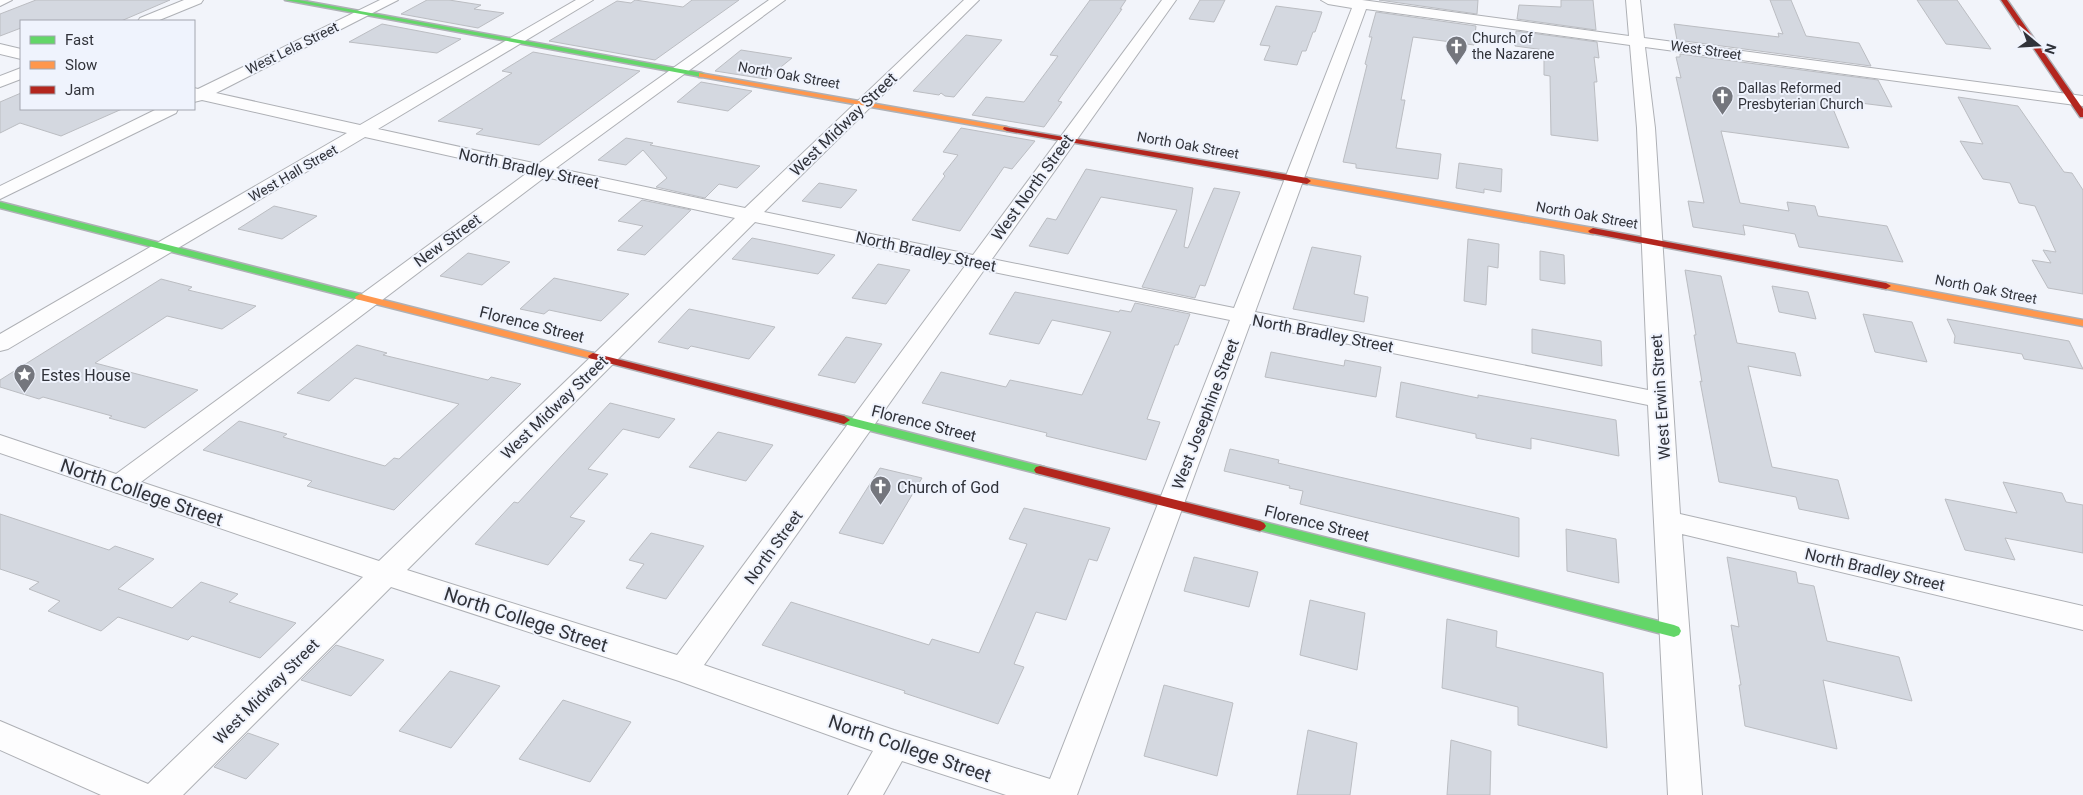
<svg xmlns="http://www.w3.org/2000/svg" width="2083" height="795" viewBox="0 0 2083 795" font-family="Roboto,sans-serif">
  <rect width="100%" height="100%" fill="#f2f4fa"/>
  <g fill="#d4d8e0" stroke="#bbbdc2">
    <polygon points="36,0 170,0 121,21 21,21 21,28 0,36 0,14"/>
    <polygon points="427,0 449,0 481,5 474,9 504,13 478,28 401,14"/>
    <polygon points="635,0 683,7 692,0 739,0 655,60 549,41 617,1 631,3"/>
    <polygon points="1090,0 1126,0 1120,9 1122,9 1058,101 1062,102 1044,127 972,115 986,97 1024,102 1058,56 1050,55"/>
    <polygon points="1200,0 1225,0 1214,22 1189,19"/>
    <polygon points="1379,0 1478,0 1477,14"/>
    <polygon points="1561,0 1593,0 1596,30 1517,19 1519,5 1561,7"/>
    <polygon points="1770,0 1791,0 1806,36 1859,43 1871,66 1677,40 1674,24 1779,37 1778,33 1783,34"/>
    <polygon points="1917,0 1957,0 1991,49 1946,44"/>
    <polygon points="1276,6 1322,12 1315,32 1313,32 1306,51 1302,51 1297,65 1264,60 1270,46 1260,45"/>
    <polygon points="1376,12 1476,26 1474,45 1413,37 1412,42 1401,100 1405,100 1396,148 1441,154 1438,179 1356,168 1356,164 1343,162 1367,65 1365,64 1372,37 1369,37"/>
    <polygon points="382,24 461,39 437,53 349,42"/>
    <polygon points="1516,31 1597,42 1599,58 1594,57 1597,82 1594,82 1598,141 1551,135 1550,76 1544,75 1544,50 1515,46"/>
    <polygon points="966,35 1002,40 954,97 945,96 941,93 939,95 913,91"/>
    <polygon points="741,50 792,58 766,79 715,71"/>
    <polygon points="533,52 640,71 539,145 476,134 483,129 438,121 512,73 502,71"/>
    <polygon points="1680,54 1878,80 1892,107 1829,99 1849,148 1721,131 1740,203 1789,211 1787,202 1815,206 1818,216 1887,226 1903,262 1799,247 1795,234 1743,225 1745,235 1693,227 1688,201 1704,203 1676,77 1681,78 1676,57 1680,57"/>
    <polygon points="701,82 752,91 728,111 677,102"/>
    <polygon points="21,93 21,109 122,109 61,136 20,123 0,133 0,102"/>
    <polygon points="1958,97 2018,106 2064,172 2072,173 2083,190 2083,294 2048,288 2032,260 2051,263 2043,250 2056,252 2035,206 2019,203 2010,183 1983,179 1960,141 1983,144"/>
    <polygon points="961,128 1035,141 1012,169 1004,167 960,231 912,220 945,176 943,174 958,155 943,152"/>
    <polygon points="626,138 653,143 650,145 760,166 737,188 719,184 705,198 656,187 667,178 643,150 626,165 598,160"/>
    <polygon points="1459,163 1502,169 1501,192 1484,189 1484,193 1456,188"/>
    <polygon points="1086,169 1193,188 1184,247 1188,248 1214,188 1240,192 1205,286 1200,285 1195,298 1142,287 1177,210 1101,197 1068,254 1029,246 1047,218 1056,220"/>
    <polygon points="819,183 857,190 841,208 802,201"/>
    <polygon points="642,200 691,210 645,255 617,250 643,226 618,221"/>
    <polygon points="274,206 317,216 282,239 238,229"/>
    <polygon points="752,238 787,245 835,255 818,274 732,259"/>
    <polygon points="1468,239 1499,244 1498,268 1488,266 1486,305 1464,301"/>
    <polygon points="1312,247 1361,256 1354,294 1368,297 1364,322 1293,309"/>
    <polygon points="1540,251 1564,255 1565,284 1540,280"/>
    <polygon points="468,253 510,262 482,285 440,276"/>
    <polygon points="878,264 910,270 886,304 852,298"/>
    <polygon points="1685,270 1721,276 1737,343 1795,353 1801,376 1748,366 1772,467 1838,480 1849,519 1799,509 1796,497 1719,482 1700,381 1702,382 1694,335 1696,335"/>
    <polygon points="554,278 629,294 601,321 549,310 544,314 520,309"/>
    <polygon points="161,279 192,287 188,290 256,306 222,329 167,316 95,363 198,390 145,428 109,418 112,416 43,397 39,399 0,387 0,380"/>
    <polygon points="1772,286 1808,292 1816,319 1779,312"/>
    <polygon points="1015,292 1119,312 1120,310 1131,312 1135,303 1190,314 1178,345 1175,345 1147,419 1160,422 1146,460 1046,436 1047,433 922,403 941,372 1006,387 1010,380 1082,395 1111,332 1052,320 1039,344 989,334"/>
    <polygon points="689,309 718,315 775,327 749,359 691,346 688,349 658,342"/>
    <polygon points="1863,314 1912,322 1927,362 1875,352"/>
    <polygon points="1947,319 2069,341 2083,369 2024,359 2022,354 1954,343 1955,336"/>
    <polygon points="1532,329 1601,341 1602,366 1532,353"/>
    <polygon points="846,337 882,344 855,383 818,375"/>
    <polygon points="357,345 387,353 383,355 488,380 491,377 521,384 394,510 307,486 312,481 203,450 239,421 287,434 283,437 385,466 394,458 399,459 459,404 355,378 329,401 297,393"/>
    <polygon points="1271,352 1344,366 1345,360 1381,367 1376,397 1265,377"/>
    <polygon points="1401,382 1478,398 1478,395 1616,420 1619,456 1531,438 1531,449 1476,438 1476,434 1396,417"/>
    <polygon points="610,403 675,419 659,438 623,429 588,469 608,474 570,517 585,521 548,565 475,544 514,502 518,503"/>
    <polygon points="718,432 773,445 746,481 689,467"/>
    <polygon points="1230,449 1279,460 1278,463 1519,518 1519,557 1300,504 1303,491 1289,488 1290,486 1224,471"/>
    <polygon points="880,468 922,478 883,544 839,533"/>
    <polygon points="2003,482 2062,493 2066,502 2083,505 2083,553 2005,538 2015,560 1965,550 1945,499 2017,513"/>
    <polygon points="1024,508 1110,528 1097,561 1089,559 1066,620 1036,612 1014,664 1024,667 998,724 904,693 905,691 762,645 791,602 929,645 932,639 979,653 1027,544 1009,539"/>
    <polygon points="0,514 109,550 115,546 154,559 118,589 172,608 201,582 238,594 229,602 296,623 260,658 192,636 188,640 118,617 101,631 48,611 60,601 29,589 39,582 0,569"/>
    <polygon points="1566,529 1616,539 1619,583 1567,571"/>
    <polygon points="651,533 704,546 666,599 626,588 644,564 629,560"/>
    <polygon points="1194,557 1258,572 1249,607 1184,591"/>
    <polygon points="1727,557 1796,572 1798,583 1814,586 1827,641 1899,657 1912,701 1823,680 1837,749 1745,726 1739,685 1741,685 1731,625 1739,627"/>
    <polygon points="1310,600 1365,613 1357,670 1300,655"/>
    <polygon points="1447,619 1497,631 1496,647 1603,673 1607,748 1518,725 1518,707 1442,688"/>
    <polygon points="336,645 384,660 351,696 301,680"/>
    <polygon points="450,671 500,686 451,748 399,731"/>
    <polygon points="1164,685 1233,703 1217,776 1144,756"/>
    <polygon points="563,700 631,722 590,782 519,759"/>
    <polygon points="1308,730 1357,743 1350,795 1297,795"/>
    <polygon points="248,733 279,744 246,779 214,767"/>
    <polygon points="1451,740 1491,751 1490,795 1447,795"/>
  </g>
  <g fill="none" stroke-linecap="round" stroke-linejoin="round">
    <defs>
      <g id="street">
        <polygon points="0,0 12,0 0,6"/>
        <polygon points="184,0 203,0 201,3 157,21 138,21 140,18"/>
        <path d="M380,0h18l-182,93 144,32 216,-125h17l-215,129 160,35 231,-164h16l-229,168 189,40 219,-208h15l-215,212 209,43 189,-255h14l-184,259 242,49 118,-300 -24,-4 -7,-4h41l267,36 -3,-36h14l4,38 439,58v10l-438,-59 10,81 25,386 403,92v24l-401,-96 20,261h-34l-20,-390 -398,-81 -173,471h-71l-104,-34 -19,34h-35l25,-44 -194,-70 -288,-94 -208,208h-82l-101,-45v-29l148,63 215,-207 -363,-124v-18l116,39 411,-301 -162,-36 -357,212 -8,2v-17l347,-201 -145,-33 -8,2v-14l4,1zM1366,9l264,36 7,83 11,262 -393,-78zM545,177l190,41 -356,343 -238,-79zM755,222l210,44 -288,389 -270,-85zM984,270l246,50 -180,459 -156,-49 -190,-65z"/>
        <polygon points="0,44 21,49 21,59 0,54"/>
        <polygon points="21,68 21,79 0,87 0,76"/>
        <polygon points="157,109 178,109 176,113 0,199 0,186"/>
      </g>
      <g id="fast">
        <polygon points="285,0 299,0 702,73 706,75 702,77"/>
        <polygon points="0,202 364,295 365,297 360,300 0,208"/>
        <polygon points="844,416 1040,466 1044,467 1046,470 1044,473 1040,474 840,423 838,420 840,417"/>
        <polygon points="1260,521 1674,625 1679,627 1681,631 1679,635 1674,637 1256,529 1254,526 1256,523"/>
      </g>
      <g id="slow">
        <polygon points="699,73 1007,127 1011,129 1007,131 702,77 699,77"/>
        <polygon points="1307,178 1593,228 1598,231 1593,234 1304,183 1303,181"/>
        <polygon points="1886,283 2083,320 2083,326 1882,288 1881,286 1882,284"/>
        <polygon points="360,294 593,353 598,356 593,359 356,299 355,297"/>
      </g>
      <g id="jam">
        <polygon points="2001,0 2007,0 2083,109 2083,117 2080,117"/>
        <polygon points="1004,127 1307,178 1311,181 1307,184 1007,131 1003,129"/>
        <polygon points="1593,228 1886,283 1891,286 1886,289 1590,233 1588,231"/>
        <polygon points="593,353 844,416 850,420 844,424 589,358 588,356"/>
        <polygon points="1040,466 1260,521 1264,523 1266,526 1264,529 1260,531 1036,473 1034,470 1036,467"/>
      </g>
    </defs>
    <use href="#street" stroke="#aeb0b5" stroke-width="2"/>
    <use href="#fast" stroke="#aeb0b5" stroke-width="3"/>
    <use href="#slow" stroke="#aeb0b5" stroke-width="3"/>
    <use href="#jam" stroke="#aeb0b5" stroke-width="3"/>
    <use href="#street" fill="#fdfdfe" fill-rule="evenodd"/>
    <use href="#fast" fill="#63d668" fill-rule="evenodd"/>
    <use href="#slow" fill="#ff974d" fill-rule="evenodd"/>
    <use href="#jam" fill="#b3261e" fill-rule="evenodd"/>
  </g>
  <defs>
    <symbol id="church-pin" viewBox="-11 -11 22 30"><path d="M0 17L-7.5 6A9.5 9.5 0 1 1 7.5 6Z" fill="#74767d" stroke="#eff3fd"/><path d="M-1.2-6h2.4v3.5h3.3v2.4h-3.3V6h-2.4V-.1h-3.3v-2.4h3.3Z" fill="#fff"/></symbol>
    <symbol id="sight-pin" viewBox="-11 -11 22 30"><path d="M0 17L-7.5 6A9.5 9.5 0 1 1 7.5 6Z" fill="#74767d" stroke="#eff3fd"/><path d="M0-6L1.8-2.2L6-1.7L2.9 1.2L3.7 5.4L0 3.3L-3.7 5.4L-2.9 1.2L-6-1.7L-1.8-2.2Z" fill="#fff"/></symbol>
  </defs>
  <g fill-rule="evenodd">
    <use href="#church-pin" x="1444" y="34" width="25" height="34"/>
    <use href="#church-pin" x="1710" y="84" width="25" height="34"/>
    <use href="#sight-pin" x="12" y="362" width="25" height="34"/>
    <use href="#church-pin" x="868" y="474" width="25" height="34"/>
  </g>
  <g text-anchor="middle" stroke-width="4" stroke-linejoin="round" paint-order="stroke">
    <g font-size="14" fill="#303239" stroke="#eff3fd" text-anchor="start">
      <text x="1472" y="43">Church of<tspan x="1472" dy="16">the Nazarene</tspan></text>
      <text x="1738" y="93">Dallas Reformed<tspan x="1738" dy="16">Presbyterian Church</tspan></text>
    </g>
    <g font-size="14" fill="#303239" stroke="#eff3fd">
      <text transform="translate(292 48) rotate(-26)" y="5">West Lela Street</text>
      <text transform="translate(1706 50) rotate(8)" y="5">West Street</text>
      <text transform="translate(789 75) rotate(10)" y="5">North Oak Street</text>
      <text transform="translate(1188 145) rotate(10)" y="5">North Oak Street</text>
      <text transform="translate(293 173) rotate(-30)" y="5">West Hall Street</text>
      <text transform="translate(1587 215) rotate(10)" y="5">North Oak Street</text>
      <text transform="translate(1986 289) rotate(11)" y="5">North Oak Street</text>
    </g>
    <g font-size="16" fill="#303239" stroke="#eff3fd">
      <text transform="translate(843 124) rotate(-44)" y="6">West Midway Street</text>
      <text transform="translate(529 168) rotate(12)" y="6">North Bradley Street</text>
      <text transform="translate(1032 187) rotate(-54)" y="6">West North Street</text>
      <text transform="translate(447 240) rotate(-36)" y="6">New Street</text>
      <text transform="translate(926 251) rotate(12)" y="6">North Bradley Street</text>
      <text transform="translate(532 324) rotate(14)" y="6">Florence Street</text>
      <text transform="translate(1323 333) rotate(11)" y="6">North Bradley Street</text>
      <text transform="translate(1660 397) rotate(-94)" y="6">West Erwin Street</text>
      <text transform="translate(554 407) rotate(-44)" y="6">West Midway Street</text>
      <text transform="translate(1205 414) rotate(-69)" y="6">West Josephine Street</text>
      <text transform="translate(924 423) rotate(14)" y="6">Florence Street</text>
      <text transform="translate(1317 523) rotate(14)" y="6">Florence Street</text>
      <text transform="translate(773 547) rotate(-54)" y="6">North Street</text>
      <text transform="translate(1875 569) rotate(13)" y="6">North Bradley Street</text>
      <text transform="translate(266 691) rotate(-45)" y="6">West Midway Street</text>
    </g>
    <g font-size="16" fill="#303239" stroke="#eff3fd" text-anchor="start">
      <text x="41" y="381">Estes House</text>
      <text x="897" y="493">Church of God</text>
    </g>
    <g font-size="19" fill="#303239" stroke="#eff3fd">
      <text transform="translate(142 492) rotate(19)" y="7">North College Street</text>
      <text transform="translate(526 619) rotate(18)" y="7">North College Street</text>
      <text transform="translate(910 748) rotate(19)" y="7">North College Street</text>
    </g>
  </g>
  <rect x="20" y="20" width="175" height="90" fill="#eff3fd" stroke="#a3a6af"/>
  <rect x="30" y="36" width="25" height="8" fill="#63d668" stroke="#a3a6af"/>
  <text x="65" y="45" font-size="15" fill="#303239">Fast</text>
  <rect x="30" y="61" width="25" height="8" fill="#ff974d" stroke="#a3a6af"/>
  <text x="65" y="70" font-size="15" fill="#303239">Slow</text>
  <rect x="30" y="86" width="25" height="8" fill="#b3261e" stroke="#a3a6af"/>
  <text x="65" y="95" font-size="15" fill="#303239">Jam</text>
  <g transform="translate(2038 45) rotate(108)" stroke="#eff3fd" stroke-width="4" paint-order="stroke">
  <path d="M0-4L9 19L0 12L-9 19Z" fill="#303239"/>
  <text y="-8" font-size="14" font-weight="bold" text-anchor="middle" fill="#303239">N</text>
  </g>
</svg>
